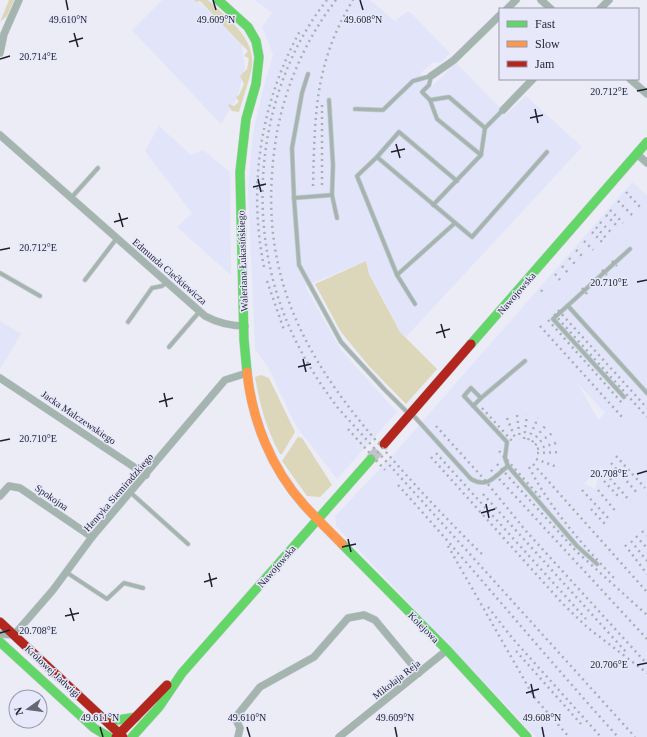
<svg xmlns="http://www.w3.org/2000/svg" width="647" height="737" viewBox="0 0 647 737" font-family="Georgia,serif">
  <rect width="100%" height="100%" fill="#ebecf6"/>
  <g fill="#e2e5fa" fill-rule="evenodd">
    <polygon points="162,0 196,0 241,40 245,68 237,98 221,124 132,30"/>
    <polygon points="255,0 370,0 395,21 405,13 410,12 450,53 442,62 432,63 420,74 431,87 456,63 506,114 526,96 582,147 406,337 400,332 380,293 369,274 366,261 305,286 341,350 397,412 337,479 296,426 269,369 255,349 248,190 253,133 262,93 273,54 262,27 272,13"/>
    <polygon points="159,126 191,155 203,150 230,172 231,275 177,227 192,213 145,151"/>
    <path d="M632,182l15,13v542h-111l-200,-211 -1,-10 58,-61zM578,384l27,29 -6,6h-1zM602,466l-7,23 -10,-5h-1z"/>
    <polygon points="0,321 21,334 0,369"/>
  </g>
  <g fill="#dcd7ba">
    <polygon points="9,0 14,0 7,16 0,22"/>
    <path d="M194,0h14c18,17 48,38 44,67 -3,15 -9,30 -13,45l-7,-1 -4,-6 1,-1 5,2 5,-4 -3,-5 3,-2 5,-11 -4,-8 7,-7 2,-11 -5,-2 4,-5 -48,-50 -4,1z"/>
    <polygon points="366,261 369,274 400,332 437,369 406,404 369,366 341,332 315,284"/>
    <path d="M261,375l8,3 26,54 -13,22h-2c-14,-25 -20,-49 -25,-77z"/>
    <polygon points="298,437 302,438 332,485 320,497 307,496 282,461"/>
  </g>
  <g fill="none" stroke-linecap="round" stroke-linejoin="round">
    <polyline stroke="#c2c3ce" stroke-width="11" stroke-dasharray="11 5.5" stroke-linecap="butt" points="371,459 384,444"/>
    <defs>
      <g id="lane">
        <polyline points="308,74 302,93 292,148 294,198 299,265 341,342 385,390 409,414"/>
        <polyline points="431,76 429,85 422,92 430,100 437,119 481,155"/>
        <polyline points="430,100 449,97 485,128"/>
        <polyline points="355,109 383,110 413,81 431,76"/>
        <polyline points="377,157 472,237 547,152"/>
        <polyline points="332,195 337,218"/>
        <polyline points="71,198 98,168"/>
        <polyline points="294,198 332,195 333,165 329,100"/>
        <polyline points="433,205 481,155 485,128 503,110"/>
        <polyline points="0,273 40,296"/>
        <polyline points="397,275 455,223"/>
        <polyline points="85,280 117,238"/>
        <polyline points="415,304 397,275 357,176 377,157 399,132 457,181"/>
        <polyline points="568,306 647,393"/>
        <polyline points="128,322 152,288 162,286 167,282"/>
        <polyline points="169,347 200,311"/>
        <polyline points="624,397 553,319 630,249"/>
        <polyline points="481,398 525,361"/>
        <polyline points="473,406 481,398 471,388 464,396 507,442 505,458 508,466"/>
        <path d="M412,414l59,65c17,10 24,-3 37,-13l69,80 20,18"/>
        <polyline points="131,493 188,544"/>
        <polyline points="66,572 107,599 124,583 143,588"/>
      </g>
      <g id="street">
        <polyline points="541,0 551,9"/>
        <polyline points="507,9 516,0"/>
        <polyline points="600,9 609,0"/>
        <polyline points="0,53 4,34 19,0"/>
        <polyline points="431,76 454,60 500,15"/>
        <polyline points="630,79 647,94"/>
        <polyline points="503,110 533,79"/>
        <path d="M0,135l205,181c13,7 24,10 40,10"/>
        <polyline points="637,154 647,163"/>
        <polyline points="0,378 146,475"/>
        <polyline points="0,496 9,486 20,488 92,537"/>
        <polyline points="0,634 14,635"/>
        <polyline points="14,635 53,590 92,537 225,380 247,373"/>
        <polyline points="238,737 240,728 235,718 260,687 314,657 348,618 364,615 375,620 419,673"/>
        <polyline points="339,737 447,650"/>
      </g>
      <g id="fast">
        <polyline points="218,0 248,27 256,41 259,57 256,84 246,119 240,172 244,340 247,372"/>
        <polyline points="471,344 647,142"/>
        <polyline points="342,544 447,650 527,737"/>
        <polyline points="0,642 94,728 109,737"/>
        <polyline points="104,719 118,720 136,717"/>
        <polyline points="132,737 159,707 182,673 371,459"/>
      </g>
      <path id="slow" d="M247,372c5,48 24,96 57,133 12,13 25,26 38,39"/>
      <g id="jam">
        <polyline points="384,444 471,344"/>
        <polyline points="0,622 123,737"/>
        <polyline points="116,737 167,685"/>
      </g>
    </defs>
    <use href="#lane" stroke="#c7c8d1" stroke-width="5"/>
    <use href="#street" stroke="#c7c8d1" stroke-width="8"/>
    <use href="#fast" stroke="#c7c8d1" stroke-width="10"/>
    <use href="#slow" stroke="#c7c8d1" stroke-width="10"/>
    <use href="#jam" stroke="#c7c8d1" stroke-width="10"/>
    <use href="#lane" stroke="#a4b4af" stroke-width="3.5"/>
    <use href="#street" stroke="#a4b4af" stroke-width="7"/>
    <use href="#fast" stroke="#63d668" stroke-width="9"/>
    <use href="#slow" stroke="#ff974d" stroke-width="9"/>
    <use href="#jam" stroke="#b3261e" stroke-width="9"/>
    <g stroke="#a8b0b1" stroke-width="2.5" stroke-dasharray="2 4" stroke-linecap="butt">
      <path d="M327,0c-68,86 -82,214 -43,314 13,34 32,65 54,94l297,329"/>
      <path d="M336,0c-34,44 -56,98 -62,153 -16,130 36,214 119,307 29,33 59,65 91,96"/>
      <polyline points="322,185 322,101"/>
      <path d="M313,186c2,-71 1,-122 40,-186"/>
      <polyline points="626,192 640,207"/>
      <polyline points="618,201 632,215"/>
      <polyline points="610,210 623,223"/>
      <polyline points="606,215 618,227"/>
      <polyline points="600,222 612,233"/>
      <polyline points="596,227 606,238"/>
      <polyline points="592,232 602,242"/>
      <polyline points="584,241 593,250"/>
      <polyline points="576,250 584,258"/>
      <polyline points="569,258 576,265"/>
      <polyline points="612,261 617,266"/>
      <polyline points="562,266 568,273"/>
      <path d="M264,267c-16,-81 -4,-163 36,-236"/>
      <polyline points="602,270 607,275"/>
      <polyline points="555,274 560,280"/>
      <polyline points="591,280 596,285"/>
      <polyline points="267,281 284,330"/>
      <polyline points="582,288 587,294"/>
      <polyline points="541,290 544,294"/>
      <polyline points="558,310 647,408"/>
      <polyline points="554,314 647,417"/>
      <polyline points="548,320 623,404"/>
      <polyline points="540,326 623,418"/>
      <polyline points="482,408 513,442"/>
      <polyline points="517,415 520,439"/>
      <polyline points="507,418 516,440"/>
      <polyline points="436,426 483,478 526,531 647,664"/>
      <polyline points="348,429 385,470"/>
      <polyline points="524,439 527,415"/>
      <polyline points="528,440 538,418"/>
      <polyline points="532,442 547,424"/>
      <polyline points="535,445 554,432"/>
      <polyline points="537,449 559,442"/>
      <polyline points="499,451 541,498"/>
      <polyline points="436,453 586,619"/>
      <polyline points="537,453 560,452"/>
      <polyline points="616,456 645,488"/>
      <polyline points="431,457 563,604 588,628 647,673"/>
      <polyline points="536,459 557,467"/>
      <polyline points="611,463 638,494"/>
      <polyline points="497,464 576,551 647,615"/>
      <polyline points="533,464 647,592"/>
      <path d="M529,467c22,43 53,77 86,112"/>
      <polyline points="491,470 647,639"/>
      <polyline points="606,474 630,501"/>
      <polyline points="604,481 618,496"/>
      <path d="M398,485c75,83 145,169 220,252"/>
      <polyline points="582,490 610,520"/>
      <polyline points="598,490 617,513"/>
      <polyline points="483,494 626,652"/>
      <polyline points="591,509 605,524"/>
      <polyline points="642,531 646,536"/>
      <polyline points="636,536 647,548"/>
      <polyline points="631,541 647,561"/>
      <polyline points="625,545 647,574"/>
      <polyline points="448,546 534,697 569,737"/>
      <polyline points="488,607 513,639 601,737"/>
      <polyline points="516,651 581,724"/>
    </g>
  </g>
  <path fill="none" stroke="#1e1f2f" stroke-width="1.5" d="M66,0l2,10M213,0l3,10M360,0l3,10M74,33l4,14M69,42l14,-4M0,59l10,-3M637,91l10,-2M535,109l3,14M530,118l13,-3M396,144l4,14M391,152l14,-3M258,179l3,13M253,187l13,-3M119,213l4,14M114,222l14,-4M0,250l10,-2M637,282l10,-2M441,324l4,14M436,333l14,-4M303,359l3,13M298,367l13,-3M164,393l3,14M159,402l14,-4M0,441l10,-2M637,474l10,-3M486,504l3,14M481,513l14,-4M348,539l3,13M342,547l14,-3M209,573l3,14M204,582l13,-4M70,608l4,13M65,616l14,-3M0,633l10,-3M637,665l10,-2M531,684l3,14M526,693l13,-4M100,727l3,10M247,727l3,10M395,727l2,10M542,727l2,10"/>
  <g text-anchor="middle" stroke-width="3" stroke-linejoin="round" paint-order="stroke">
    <g font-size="10" fill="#1e1f2f" stroke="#e7e9fb">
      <text transform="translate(242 261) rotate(-92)" y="4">Waleriana Łukasińskiego</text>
      <text transform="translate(170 271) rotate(41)" y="4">Edmunda Ciećkiewicza</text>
      <text transform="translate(516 293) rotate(-49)" y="4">Nawojowska</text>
      <text transform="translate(79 417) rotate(34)" y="4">Jacka Malczewskiego</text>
      <text transform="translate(118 492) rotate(-49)" y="4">Henryka Siemiradzkiego</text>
      <text transform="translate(52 497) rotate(35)" y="4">Spokojna</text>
      <text transform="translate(276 566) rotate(-49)" y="4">Nawojowska</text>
      <text transform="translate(424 627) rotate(45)" y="4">Kolejowa</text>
      <text transform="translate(53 671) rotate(43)" y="4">Królowej Jadwigi</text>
      <text transform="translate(396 679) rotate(-38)" y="4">Mikołaja Reja</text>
    </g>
  </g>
  <g font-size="10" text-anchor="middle" fill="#1e1f2f" stroke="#e7e9fb" stroke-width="3" stroke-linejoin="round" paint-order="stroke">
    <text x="68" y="23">49.610°N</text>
    <text x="216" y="23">49.609°N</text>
    <text x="363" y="23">49.608°N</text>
    <text x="38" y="60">20.714°E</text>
    <text x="609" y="95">20.712°E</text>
    <text x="38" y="251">20.712°E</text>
    <text x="609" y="286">20.710°E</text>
    <text x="38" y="442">20.710°E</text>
    <text x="609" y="477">20.708°E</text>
    <text x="38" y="634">20.708°E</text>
    <text x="609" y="668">20.706°E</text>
    <text x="100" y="721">49.611°N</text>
    <text x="247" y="721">49.610°N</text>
    <text x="395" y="721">49.609°N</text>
    <text x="542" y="721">49.608°N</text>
  </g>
  <rect x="499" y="8" width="140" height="72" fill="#e7e9fb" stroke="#9798a9"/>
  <rect x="507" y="21" width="20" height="6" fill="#63d668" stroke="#9798a9"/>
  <text x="535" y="28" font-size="12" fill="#1e1f2f">Fast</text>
  <rect x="507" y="41" width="20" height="6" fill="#ff974d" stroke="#9798a9"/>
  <text x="535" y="48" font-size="12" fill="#1e1f2f">Slow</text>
  <rect x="507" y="61" width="20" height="6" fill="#b3261e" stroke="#9798a9"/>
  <text x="535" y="68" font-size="12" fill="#1e1f2f">Jam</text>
  <g transform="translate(28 709) rotate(256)"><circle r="19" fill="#e7e9fb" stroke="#9798a9"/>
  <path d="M0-3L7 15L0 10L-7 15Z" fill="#666775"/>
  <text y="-6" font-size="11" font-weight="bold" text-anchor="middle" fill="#1e1f2f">N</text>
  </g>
</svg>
